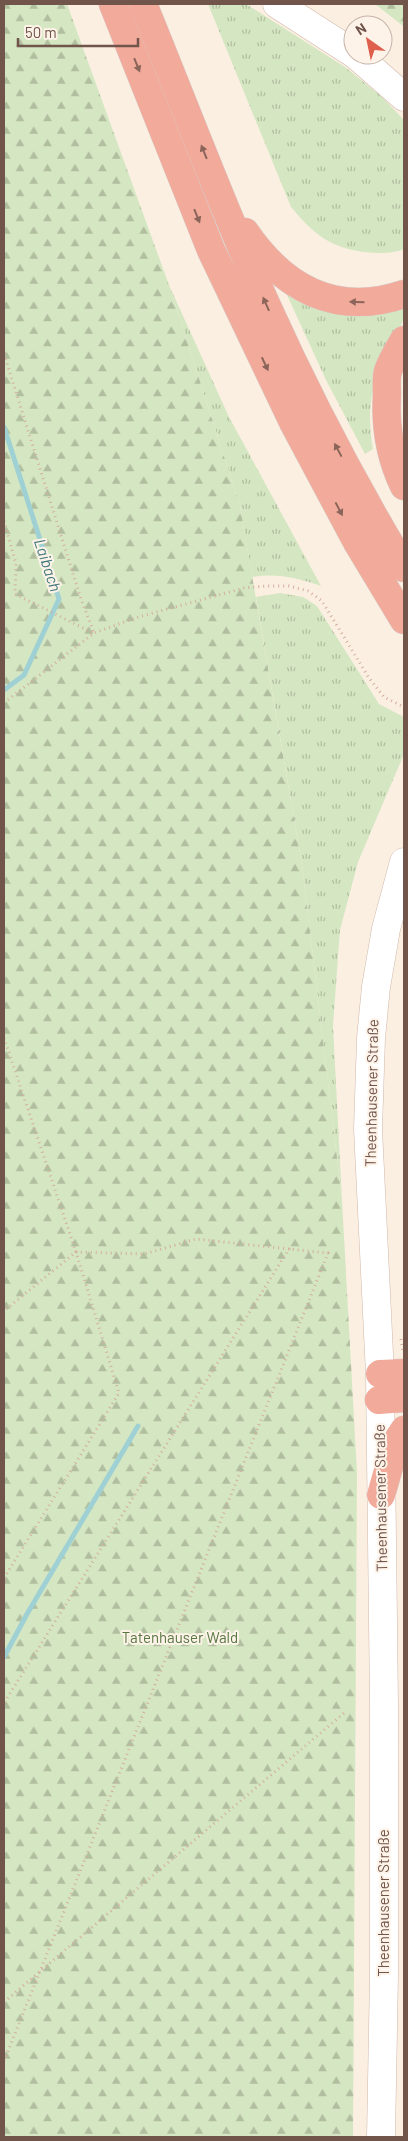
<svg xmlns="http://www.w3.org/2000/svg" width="408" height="2141" viewBox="0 0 408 2141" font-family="Barlow,sans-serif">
  <defs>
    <pattern id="grass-tufts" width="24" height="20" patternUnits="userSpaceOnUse" patternTransform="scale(1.25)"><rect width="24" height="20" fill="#d5e7c2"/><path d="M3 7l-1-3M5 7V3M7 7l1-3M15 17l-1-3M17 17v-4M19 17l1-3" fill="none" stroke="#b1bea0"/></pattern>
    <pattern id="forest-firs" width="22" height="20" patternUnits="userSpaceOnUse" patternTransform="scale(1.25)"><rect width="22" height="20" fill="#d5e7c2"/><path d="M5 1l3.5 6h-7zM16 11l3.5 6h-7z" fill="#b1bea0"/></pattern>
  </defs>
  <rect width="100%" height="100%" fill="#fbefe2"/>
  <g fill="url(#grass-tufts)">
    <path d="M208,4h38l99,63 37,30 22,23v129c-18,8 -55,3 -72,-6 -17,-8 -29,-22 -41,-36z"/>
    <path d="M169,285l60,132 92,169c-23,-8 -44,-13 -69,-9l-12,-71z"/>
    <path d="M287,295c38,22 76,26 117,14 0,20 -7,18 -14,35 -18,39 -24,62 -17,105l-8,5 -39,-74z"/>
    <polygon points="280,593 303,597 317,606 379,704 404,717 404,754 358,862 340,930 333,1026 342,1200 302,865 256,597"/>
  </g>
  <g fill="url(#forest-firs)">
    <polygon points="4,4 67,4 169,285 240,506 302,865 342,1200 357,1473 353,2137 4,2137"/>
    <polygon points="375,4 404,4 404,27 403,26"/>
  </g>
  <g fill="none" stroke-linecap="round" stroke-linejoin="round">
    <g stroke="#9fd1d4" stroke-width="5">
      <polyline points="4,427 59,599 24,675 4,690"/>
      <polyline points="4,1657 27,1614 138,1426"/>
    </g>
    <defs>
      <g id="secondary">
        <polyline points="277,4 353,53"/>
        <polyline points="356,55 404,97"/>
        <polyline points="381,2137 384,1974 384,1705 380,1374 368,1129 371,1038 376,987 386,929 404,862"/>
      </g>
      <g id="highway">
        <polyline points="113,4 211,250 294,424 357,542 404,620"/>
        <path d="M143,4c41,100 79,202 123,300 41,91 87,179 138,264"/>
        <path d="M245,232c39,57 92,85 159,62"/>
        <path d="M404,340c-6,10 -12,20 -16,31 -2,7 -1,16 -1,24 -2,32 3,62 17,91"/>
        <polyline points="380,1374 404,1373"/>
        <polyline points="379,1400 404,1398"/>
        <polyline points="381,1495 396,1442 404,1430"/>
      </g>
    </defs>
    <use href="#secondary" stroke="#d0b7aa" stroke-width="29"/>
    <use href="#highway" stroke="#d7cfcc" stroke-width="29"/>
    <g stroke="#d3ae9f" stroke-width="3" stroke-dasharray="1 4" stroke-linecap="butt">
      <polyline points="4,354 80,596 94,633"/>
      <polyline points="4,521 16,564 15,594 93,633"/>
      <polyline points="4,703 94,633 135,618 244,588 266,586 289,586 308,591 322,601 369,678 384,697 404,707"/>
      <polyline points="4,1038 76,1252 4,1311"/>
      <polyline points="401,1339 403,1353"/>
      <polyline points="4,1578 119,1393 76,1252 144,1254 196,1239 289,1249 4,1703"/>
      <polyline points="4,2002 344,1713"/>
      <polyline points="4,2061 328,1253 289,1249"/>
    </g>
    <use href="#secondary" stroke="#fff" stroke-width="28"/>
    <use href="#highway" stroke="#f2aa9b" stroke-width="28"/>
  </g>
  <defs><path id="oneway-solid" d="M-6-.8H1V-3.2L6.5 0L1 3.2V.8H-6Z" transform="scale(1.25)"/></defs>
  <g fill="#8b655a">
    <use href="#oneway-solid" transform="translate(137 65) rotate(68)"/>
    <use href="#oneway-solid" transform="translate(204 152) rotate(-112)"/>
    <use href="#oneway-solid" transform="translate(197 216) rotate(68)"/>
    <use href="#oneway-solid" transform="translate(357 302) rotate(-179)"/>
    <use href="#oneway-solid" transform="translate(266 304) rotate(-114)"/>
    <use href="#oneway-solid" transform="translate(265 364) rotate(65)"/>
    <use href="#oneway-solid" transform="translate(338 450) rotate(-118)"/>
    <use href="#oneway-solid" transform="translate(339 509) rotate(62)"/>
  </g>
  <g text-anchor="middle" stroke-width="4" stroke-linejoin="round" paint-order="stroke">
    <g font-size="15" fill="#71544a" stroke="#fef3e8">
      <text transform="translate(372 1093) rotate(-89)" y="5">Theenhausener Straße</text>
      <text transform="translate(381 1498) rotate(-91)" y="5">Theenhausener Straße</text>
      <text transform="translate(384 1903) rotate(-90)" y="5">Theenhausener Straße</text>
    </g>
    <g font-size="15" fill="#577742" stroke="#fef3e8">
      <text x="180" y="1643">Tatenhauser Wald</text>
    </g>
    <g font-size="16" font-style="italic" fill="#42797d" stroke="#fef3e8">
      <text transform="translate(48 565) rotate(72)" y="6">Laibach</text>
    </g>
  </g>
  <rect width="408" height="2141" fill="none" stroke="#71544a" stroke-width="10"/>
  <g transform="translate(368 40) rotate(327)"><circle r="24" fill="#fef3e8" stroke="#c6b3a9"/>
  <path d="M0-4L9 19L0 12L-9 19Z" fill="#df5f4d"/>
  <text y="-8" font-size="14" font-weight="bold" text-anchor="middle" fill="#71544a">N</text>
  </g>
  <path d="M18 38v8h120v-8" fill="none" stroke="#71544a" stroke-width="2.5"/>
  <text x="25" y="38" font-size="15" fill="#71544a" stroke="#fef3e8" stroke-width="4" paint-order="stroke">50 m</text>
</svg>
